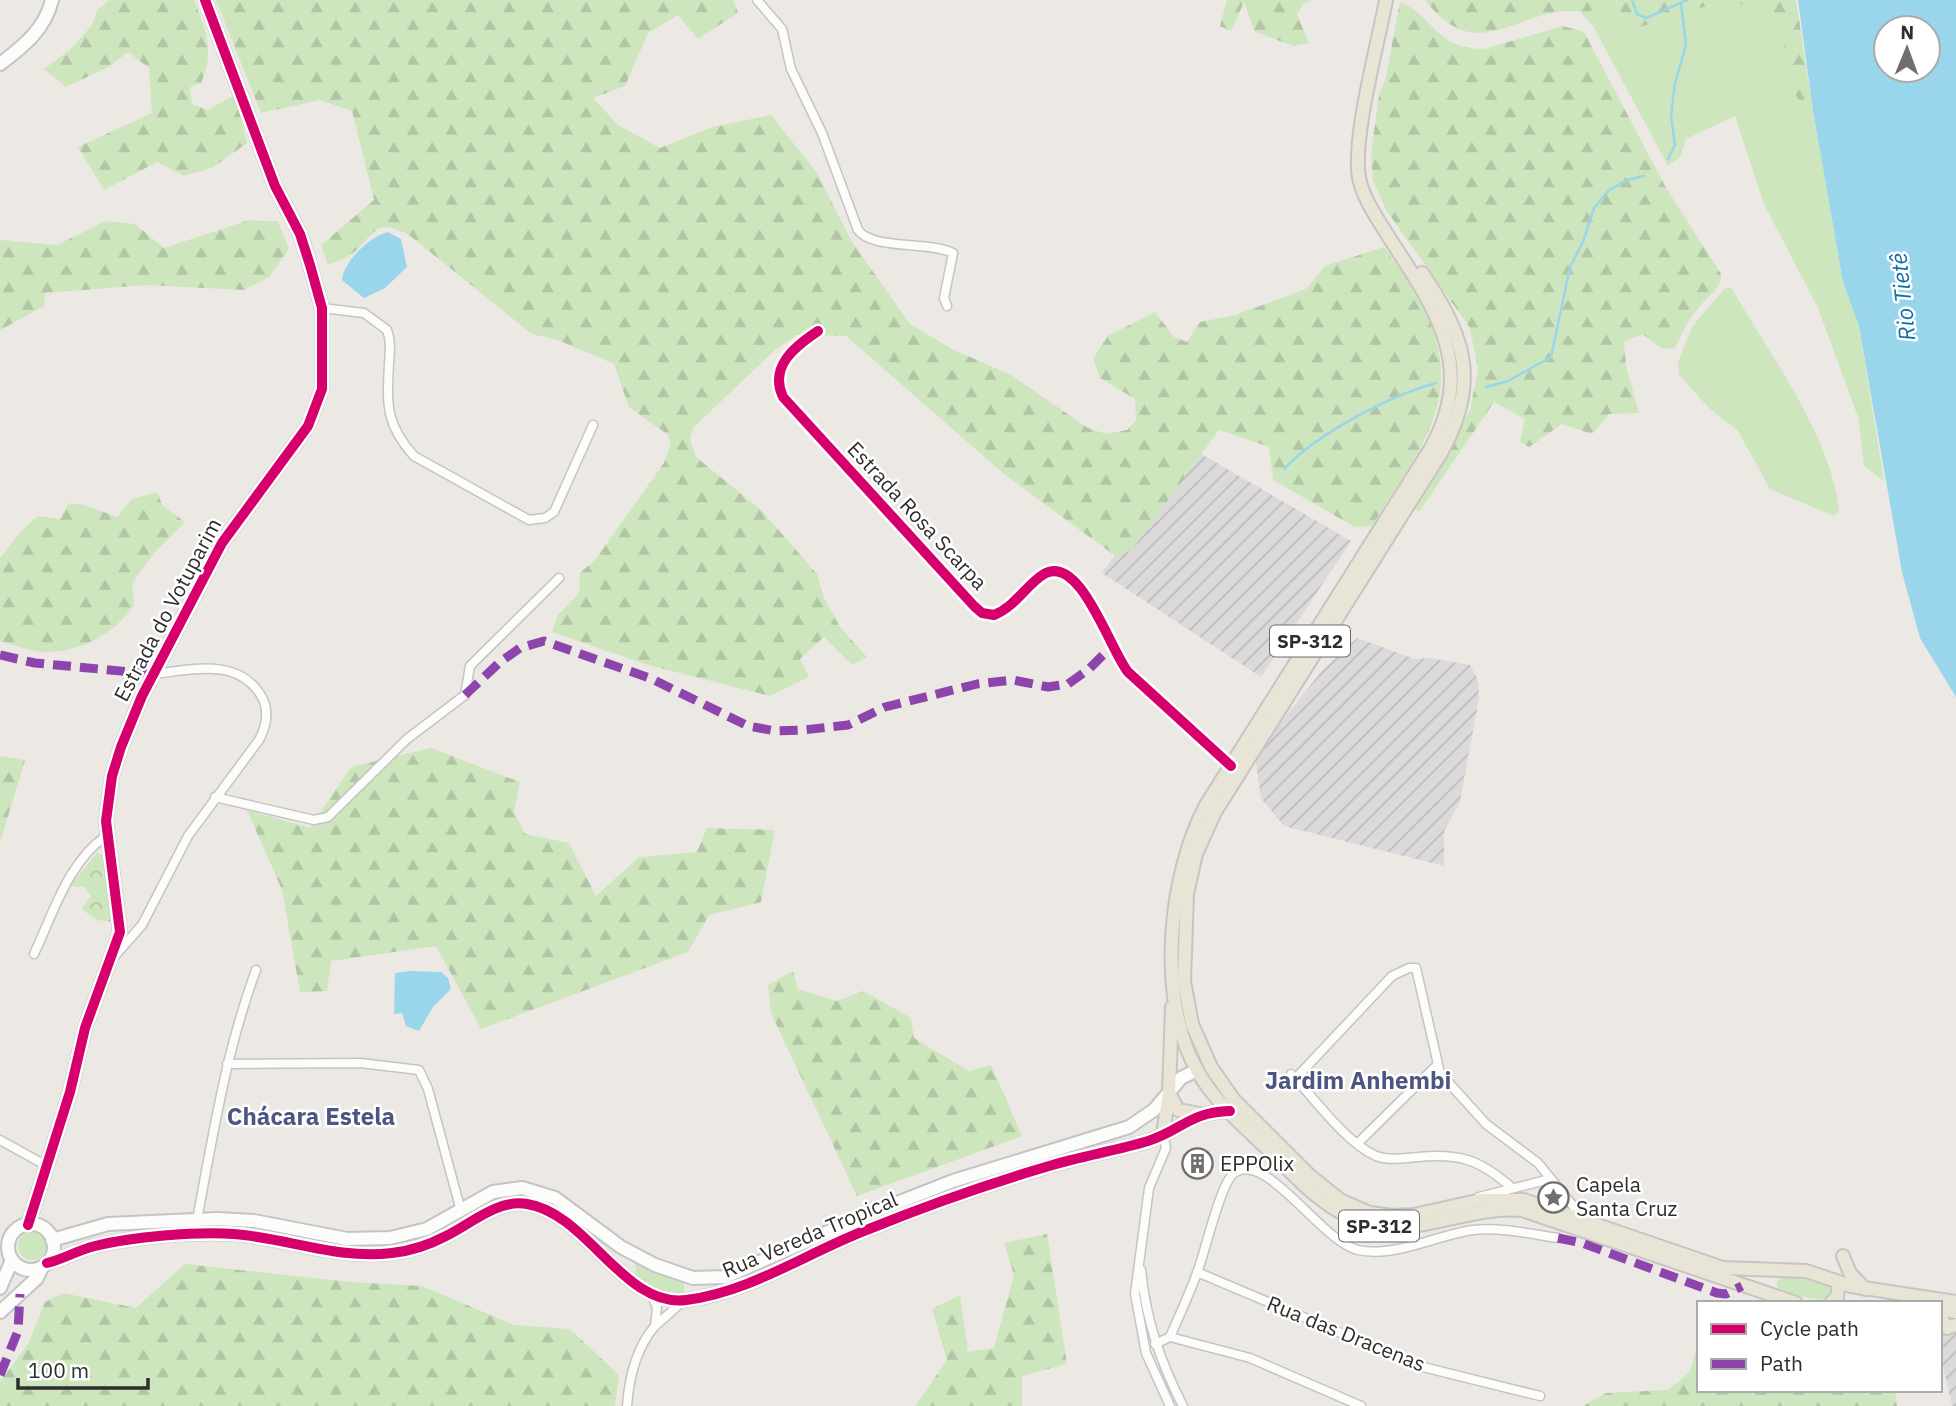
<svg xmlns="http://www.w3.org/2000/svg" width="1956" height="1406" viewBox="0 0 1956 1406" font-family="'IBM Plex Sans',sans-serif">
  <defs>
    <pattern id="industrial-furrows" width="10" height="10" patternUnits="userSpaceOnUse" patternTransform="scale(1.75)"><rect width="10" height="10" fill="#dcd9db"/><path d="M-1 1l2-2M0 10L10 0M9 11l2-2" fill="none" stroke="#bdbbbc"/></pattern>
    <pattern id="forest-firs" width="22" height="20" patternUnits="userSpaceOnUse" patternTransform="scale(1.75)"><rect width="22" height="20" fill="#cee6be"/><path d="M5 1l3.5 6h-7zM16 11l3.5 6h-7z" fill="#b1c6a4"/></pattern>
    <pattern id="park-crowns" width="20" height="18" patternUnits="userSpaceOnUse" patternTransform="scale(1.75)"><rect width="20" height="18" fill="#cee6be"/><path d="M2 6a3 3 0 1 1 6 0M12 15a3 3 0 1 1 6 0" fill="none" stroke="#b1c6a4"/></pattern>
  </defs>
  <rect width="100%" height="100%" fill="#ece8e4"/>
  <g fill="url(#industrial-furrows)">
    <polygon points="1191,448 1351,541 1261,677 1102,573"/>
    <polygon points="1357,638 1415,659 1430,658 1470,665 1478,680 1479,698 1460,801 1444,832 1444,866 1284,826 1261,798 1256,763 1261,747 1321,672"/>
    <polygon points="1940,1320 1956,1323 1956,1406 1952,1406 1940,1353"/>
  </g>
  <g fill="#cee6be">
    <polygon points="1590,0 1616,0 1623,19 1641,27 1726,0 1763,10 1782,33 1790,85 1804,111 1813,111 1843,282 1859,326 1884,481 1864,466 1858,417 1818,308 1764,204 1735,116 1686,139 1680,157 1668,166 1593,26 1581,13 1593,9"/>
    <path d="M1731,287c36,64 102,150 108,225l-5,4 -64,-27 -32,-58 -29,-23 -30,-33 -1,-13 14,-35 32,-38z"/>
    <circle cx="32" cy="1246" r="14"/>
    <polygon points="635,1264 641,1264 684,1282 684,1292 672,1296 636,1276"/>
    <polygon points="1780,1276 1804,1277 1829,1286 1830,1295 1823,1300 1791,1295 1776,1286"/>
  </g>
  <g fill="url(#forest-firs)">
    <path d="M109,0h85c12,30 21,52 7,83l-11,4 2,17 15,6 28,-15 12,48 -35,25 -28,8 -27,-14 -53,28 -26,-43 74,-34 -3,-45 -21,-16 -18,14 -44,21 -22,-18 27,-20 21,-24 5,-15z"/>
    <path d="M216,0h517l5,13 -40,26 -20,-24 -30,18 -23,53 -32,12 25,27 42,23 52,-21 59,-12 46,58 35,69 58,82 42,25 59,26 77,53 18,6 21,-4 9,-10 -1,-21 -35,-21 -7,-20 15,-22 47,-24 19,25 13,5 13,-20 35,-7 71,-26 19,-23 59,-19c11,16 25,32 34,49 53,98 5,148 -46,230l-17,1 -82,-47 -4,-33 -50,-17 -88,121 -17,4 -110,-81 -158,-138 -49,-1 -22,15 -82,78 -3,11 6,18 66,54 55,63 7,24 16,29 27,30 -15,8 -28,-28 -24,22 9,18 -39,19 -122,-31 -96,-33 6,-17 21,-22 1,-20 15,-13 69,-97 7,-19 -4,-10 -38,-27 -15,-43 -56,-24 -26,-6 -123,-99c-34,-18 -33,-2 -56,18 -7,5 -17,9 -25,12l-7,-20 53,-45 -22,-89 -32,-11 -59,13z"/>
    <polygon points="1227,0 1311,0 1303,4 1297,15 1309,43 1294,46 1255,32 1244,2 1231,31 1220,26"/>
    <path d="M1425,0h165l4,10c-14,4 -25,-1 -38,2 -56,12 -85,46 -131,-12z"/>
    <polygon points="1616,0 1796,0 1813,111 1805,112 1790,85 1782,33 1763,10 1726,0 1640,27 1623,19"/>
    <path d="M1400,2c35,15 34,46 84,47l79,-23 21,6 81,154 56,88c-1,18 -10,18 -20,31 -11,13 -20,28 -26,44l-14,-1 -19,-14 -18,8 2,24 13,47 -30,1 -17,20 -30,-10 -33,23 -9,-5 5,-23 -31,-17 -75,110 -6,-5 57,-97 8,-40 -8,-42 -84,-118 -13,-29 -2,-27 8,-60 6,-13z"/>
    <polygon points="249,220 278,222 289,249 269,277 244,290 147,285 45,293 44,306 0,330 0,240 57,245 106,221 135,224 164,248"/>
    <path d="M157,492l6,14 22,16 -31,31 -22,31 2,21c-19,29 -55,48 -90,47 -14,-1 -31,-7 -44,-11v-83l21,-27 17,-15 22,3 9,-16 16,2 32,12 15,-18z"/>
    <polygon points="431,748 520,782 514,812 525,834 569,843 596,896 639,857 697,852 707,828 775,830 761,902 709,915 688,952 481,1029 436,946 331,961 327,991 300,992 282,890 247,810 310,828 351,767"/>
    <polygon points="0,756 25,760 0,843"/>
    <polygon points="793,971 798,989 837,1001 863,991 911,1018 914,1038 969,1071 991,1065 1022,1136 857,1196 771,1013 768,985"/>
    <polygon points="1047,1234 1067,1364 1022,1376 1022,1406 915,1406 947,1360 932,1309 960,1295 968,1352 994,1348 1014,1275 1004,1243"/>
    <polygon points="185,1264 351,1282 422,1286 514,1325 570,1329 619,1375 615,1406 0,1406 0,1382 28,1344 45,1302 63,1293 136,1308"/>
    <polygon points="1699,1338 1699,1390 1895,1390 1897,1406 1583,1406 1606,1393 1668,1390 1690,1372"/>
  </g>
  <polygon fill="url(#park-crowns)" points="97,853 103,855 114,922 97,920 81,909 91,896 84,887 70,886"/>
  <g fill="#99d6ec" fill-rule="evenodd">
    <path d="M1798,0h158v697l-36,-59 -18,-66 -43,-246 -16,-44 -30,-171zM1928,28v42h-42v-42z"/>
    <path d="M388,232l13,7 6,28 -22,21 -21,10 -22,-18c2,-19 27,-43 46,-48z"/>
    <polygon points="410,971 441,972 448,978 451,989 433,1007 419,1031 406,1026 402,1013 394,1014 395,973"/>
  </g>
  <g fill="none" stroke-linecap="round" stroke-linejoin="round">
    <g stroke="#99d6ec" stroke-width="2.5">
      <polyline points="1632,0 1637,14 1646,18 1687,0"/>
      <polyline points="1668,159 1675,145 1671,116 1675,83 1686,45 1681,4"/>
      <polyline points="1486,387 1508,381 1551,357 1570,267 1583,242 1594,208 1609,190 1627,180 1644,176"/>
      <path d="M1284,469c34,-36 105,-73 152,-86"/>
    </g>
    <defs>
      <g id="street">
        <path d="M757,0l25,29 9,40 31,64 36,97c14,20 71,11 95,23l-9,45 3,8"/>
        <path d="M322,308l42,5 23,17c4,11 3,21 2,33 -2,41 -4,61 25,93l115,64 16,-2 9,-6 39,-87"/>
        <path d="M818,331c-24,16 -49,36 -35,66l191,209 8,7 12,2c21,-8 32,-30 50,-41 36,-21 66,76 84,98l103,94"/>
        <polyline points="215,797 314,820 328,817 407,739 465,695 470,666 559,578"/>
        <path d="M34,954c19,-40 34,-92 72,-118"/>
        <path d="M112,959l30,-34 46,-89 71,-96c8,-15 11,-31 1,-46 -24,-37 -70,-24 -107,-20"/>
        <polyline points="227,1064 360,1063 419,1070 428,1089 461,1211"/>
        <path d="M1291,1074c23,24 55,69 85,82 13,5 28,2 42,1 42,-4 62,3 93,30"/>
        <polyline points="1295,1079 1392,976 1409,968 1416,968 1440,1073 1486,1124 1538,1163 1583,1218"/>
        <polyline points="1163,1134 1166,1148 1149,1188 1135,1294 1146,1353 1170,1406"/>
        <polyline points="0,1140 47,1166"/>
        <polyline points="1358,1143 1436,1066"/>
        <polyline points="1479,1197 1550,1179"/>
        <path d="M197,1220c16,-85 29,-169 59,-250"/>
        <path d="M1141,1270c5,50 19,91 42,136"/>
        <polyline points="1197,1272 1419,1366 1540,1396"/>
        <polyline points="652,1295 657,1308 655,1326"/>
        <polyline points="1170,1337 1250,1358 1361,1406"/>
        <path d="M1155,1344l15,-7c9,-21 19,-42 27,-64 8,-20 23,-89 37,-100 31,-24 88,69 124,77 38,8 78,-15 115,-20 28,-3 58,4 85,8"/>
        <path d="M627,1406c2,-28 9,-57 27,-79 9,-9 21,-17 29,-27"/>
      </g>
      <g id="secondary">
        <path d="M0,64c24,-18 45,-35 52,-64"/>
        <circle cx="31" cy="1247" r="23"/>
        <polyline points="28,1225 70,1092 85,1028 120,932 106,821 112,776 121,747 142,696 222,543 308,426 322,389 322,308 310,265 300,234 275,186 205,0"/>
        <polyline points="52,1240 108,1224 217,1219 254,1221 347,1239 390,1238 427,1229 493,1192 522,1188 555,1198 621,1247 655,1265 693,1278 725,1277 869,1214 953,1181 1129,1127 1154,1110 1181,1078 1197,1070"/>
        <path d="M47,1263c17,-4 31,-13 48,-17 36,-9 102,-15 139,-12 53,4 104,26 158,19 18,-2 37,-8 54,-17 25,-12 51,-37 81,-32 60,9 97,104 159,96 65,-8 122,-48 183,-71 59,-24 119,-45 180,-63 32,-10 66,-15 99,-25 34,-11 42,-29 82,-30"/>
        <polyline points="0,1288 12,1260"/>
        <polyline points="0,1312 37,1278 42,1267"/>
      </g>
      <g id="primary">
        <path d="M1386,0c-8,44 -34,138 -27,178 5,23 19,41 31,61 45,69 87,127 41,209l-225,357c-38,71 -50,196 -8,267 18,32 49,57 75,82 26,27 55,58 92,69 53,15 104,-18 157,-13l274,93"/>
        <path d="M1422,273c43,63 59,109 19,180l-226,359 -19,42 -9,40 -3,87 8,43 19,43 23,33 75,75 31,25 30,13 22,3 22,-1 67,-15h43l199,68 83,3 45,15 105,16"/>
        <polyline points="1169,1093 1178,1110 1200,1114"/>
        <polyline points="1163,1134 1169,1093 1172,1007"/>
        <polyline points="1843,1256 1850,1273 1865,1289"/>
        <polyline points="1831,1303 1837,1297 1839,1283"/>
        <polyline points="1940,1309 1956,1312"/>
        <polyline points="1940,1316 1947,1328 1956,1325"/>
      </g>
    </defs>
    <use href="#street" stroke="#c5c4c5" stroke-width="11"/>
    <use href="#secondary" stroke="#c5c4c5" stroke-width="16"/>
    <use href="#primary" stroke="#c6c5c4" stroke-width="16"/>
    <use href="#street" stroke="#fcfcfb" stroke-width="8"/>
    <use href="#secondary" stroke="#fcfcfb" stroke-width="12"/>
    <use href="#primary" stroke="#e8e4d6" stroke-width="12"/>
    <g stroke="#8e44ad" stroke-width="9" stroke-dasharray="18 9" stroke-linecap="butt">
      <polyline points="0,655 35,663 153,674"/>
      <polyline points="465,695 500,662 520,648 544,641 652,679 748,726 776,731 803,730 848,725 885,707 977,684 1013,680 1048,687 1068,684 1089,669 1111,647"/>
      <polyline points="1558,1238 1582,1243 1717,1293 1726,1294 1742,1286"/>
      <polyline points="0,1375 18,1331 20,1294"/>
    </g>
    <defs>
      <g id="cycleway">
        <path d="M818,331c-24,16 -49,36 -35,66l191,209 8,7 12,2c21,-8 32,-30 50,-41 36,-21 66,76 84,98l103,94"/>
        <polyline points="28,1225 70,1092 85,1028 120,932 106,821 112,776 121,747 142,696 222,543 308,426 322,389 322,308 310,265 300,234 275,186 205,0"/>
        <path d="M47,1263c17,-4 31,-13 48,-17 36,-9 102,-15 139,-12 53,4 104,26 158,19 18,-2 37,-8 54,-17 25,-12 51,-37 81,-32 60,9 97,104 159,96 65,-8 122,-48 183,-71 59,-24 119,-45 180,-63 32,-10 66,-15 99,-25 34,-11 42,-29 82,-30"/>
      </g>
    </defs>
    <use href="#cycleway" stroke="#fff" stroke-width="15"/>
    <use href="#cycleway" stroke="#d6006c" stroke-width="10"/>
  </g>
  <defs>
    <symbol id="building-ring" viewBox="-11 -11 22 22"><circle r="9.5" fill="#fff" stroke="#706f6e" stroke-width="1.5"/><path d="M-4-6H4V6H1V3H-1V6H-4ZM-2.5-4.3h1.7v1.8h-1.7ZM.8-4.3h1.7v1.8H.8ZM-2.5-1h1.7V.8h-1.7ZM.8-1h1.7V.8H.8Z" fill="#706f6e"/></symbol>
    <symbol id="sight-ring" viewBox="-11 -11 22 22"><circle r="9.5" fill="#fff" stroke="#706f6e" stroke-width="1.5"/><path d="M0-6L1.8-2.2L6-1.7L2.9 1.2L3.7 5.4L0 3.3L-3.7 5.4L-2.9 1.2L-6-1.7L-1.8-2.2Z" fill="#706f6e"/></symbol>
  </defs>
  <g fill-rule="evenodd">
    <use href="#building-ring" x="1180" y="1146" width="35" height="35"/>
    <use href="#sight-ring" x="1536" y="1180" width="35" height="35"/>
  </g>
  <g text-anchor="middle" stroke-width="5" stroke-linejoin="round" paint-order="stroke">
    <g fill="#fff" stroke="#6d6d6d" stroke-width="2">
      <rect x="1270" y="625.5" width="80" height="31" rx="5"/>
      <rect x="1339" y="1210.5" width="80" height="31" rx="5"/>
    </g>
    <g font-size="19" font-weight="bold" fill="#2e2e2e">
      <text x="1310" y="648">SP-312</text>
      <text x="1379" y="1233">SP-312</text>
    </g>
    <g font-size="21" fill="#2e2e2e" stroke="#fff">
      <text transform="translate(917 516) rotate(47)" y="7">Estrada Rosa Scarpa</text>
      <text transform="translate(168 610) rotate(-62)" y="7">Estrada do Votuparim</text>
      <text transform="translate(810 1235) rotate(-23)" y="7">Rua Vereda Tropical</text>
      <text transform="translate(1346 1334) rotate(22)" y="7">Rua das Dracenas</text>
    </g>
    <g font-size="21" fill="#2e2e2e" stroke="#fff" text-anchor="start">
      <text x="1220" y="1171">EPPOlix</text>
      <text x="1576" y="1192">Capela<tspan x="1576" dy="24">Santa Cruz</tspan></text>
    </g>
    <g font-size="23" font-style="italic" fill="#0d6fa3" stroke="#fff">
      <text transform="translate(1903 297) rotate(-96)" y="8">Rio Tietê</text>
    </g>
    <g font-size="24" font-weight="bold" fill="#4d5680" stroke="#fff">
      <text x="1358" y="1089">Jardim Anhembi</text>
      <text x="311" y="1125">Chácara Estela</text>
    </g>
  </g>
  <rect x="1697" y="1301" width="245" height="91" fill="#ffffff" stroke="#ababab" stroke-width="2"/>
  <rect x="1711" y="1324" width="35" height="10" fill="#d6006c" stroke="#ababab" stroke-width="2"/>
  <text x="1760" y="1336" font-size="21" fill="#2e2e2e">Cycle path</text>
  <rect x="1711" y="1359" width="35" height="10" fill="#8e44ad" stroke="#ababab" stroke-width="2"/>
  <text x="1760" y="1371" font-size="21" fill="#2e2e2e">Path</text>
  <g transform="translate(1907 49) rotate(1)"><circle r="33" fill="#ffffff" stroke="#ababab" stroke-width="2"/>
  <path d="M0-5L12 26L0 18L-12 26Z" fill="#706f6e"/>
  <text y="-10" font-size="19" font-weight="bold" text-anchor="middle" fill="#2e2e2e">N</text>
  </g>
  <path d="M18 1378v10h130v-10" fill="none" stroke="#2e2e2e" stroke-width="3.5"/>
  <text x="28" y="1378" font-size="21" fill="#2e2e2e" stroke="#ffffff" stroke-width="5" paint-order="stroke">100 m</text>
</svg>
